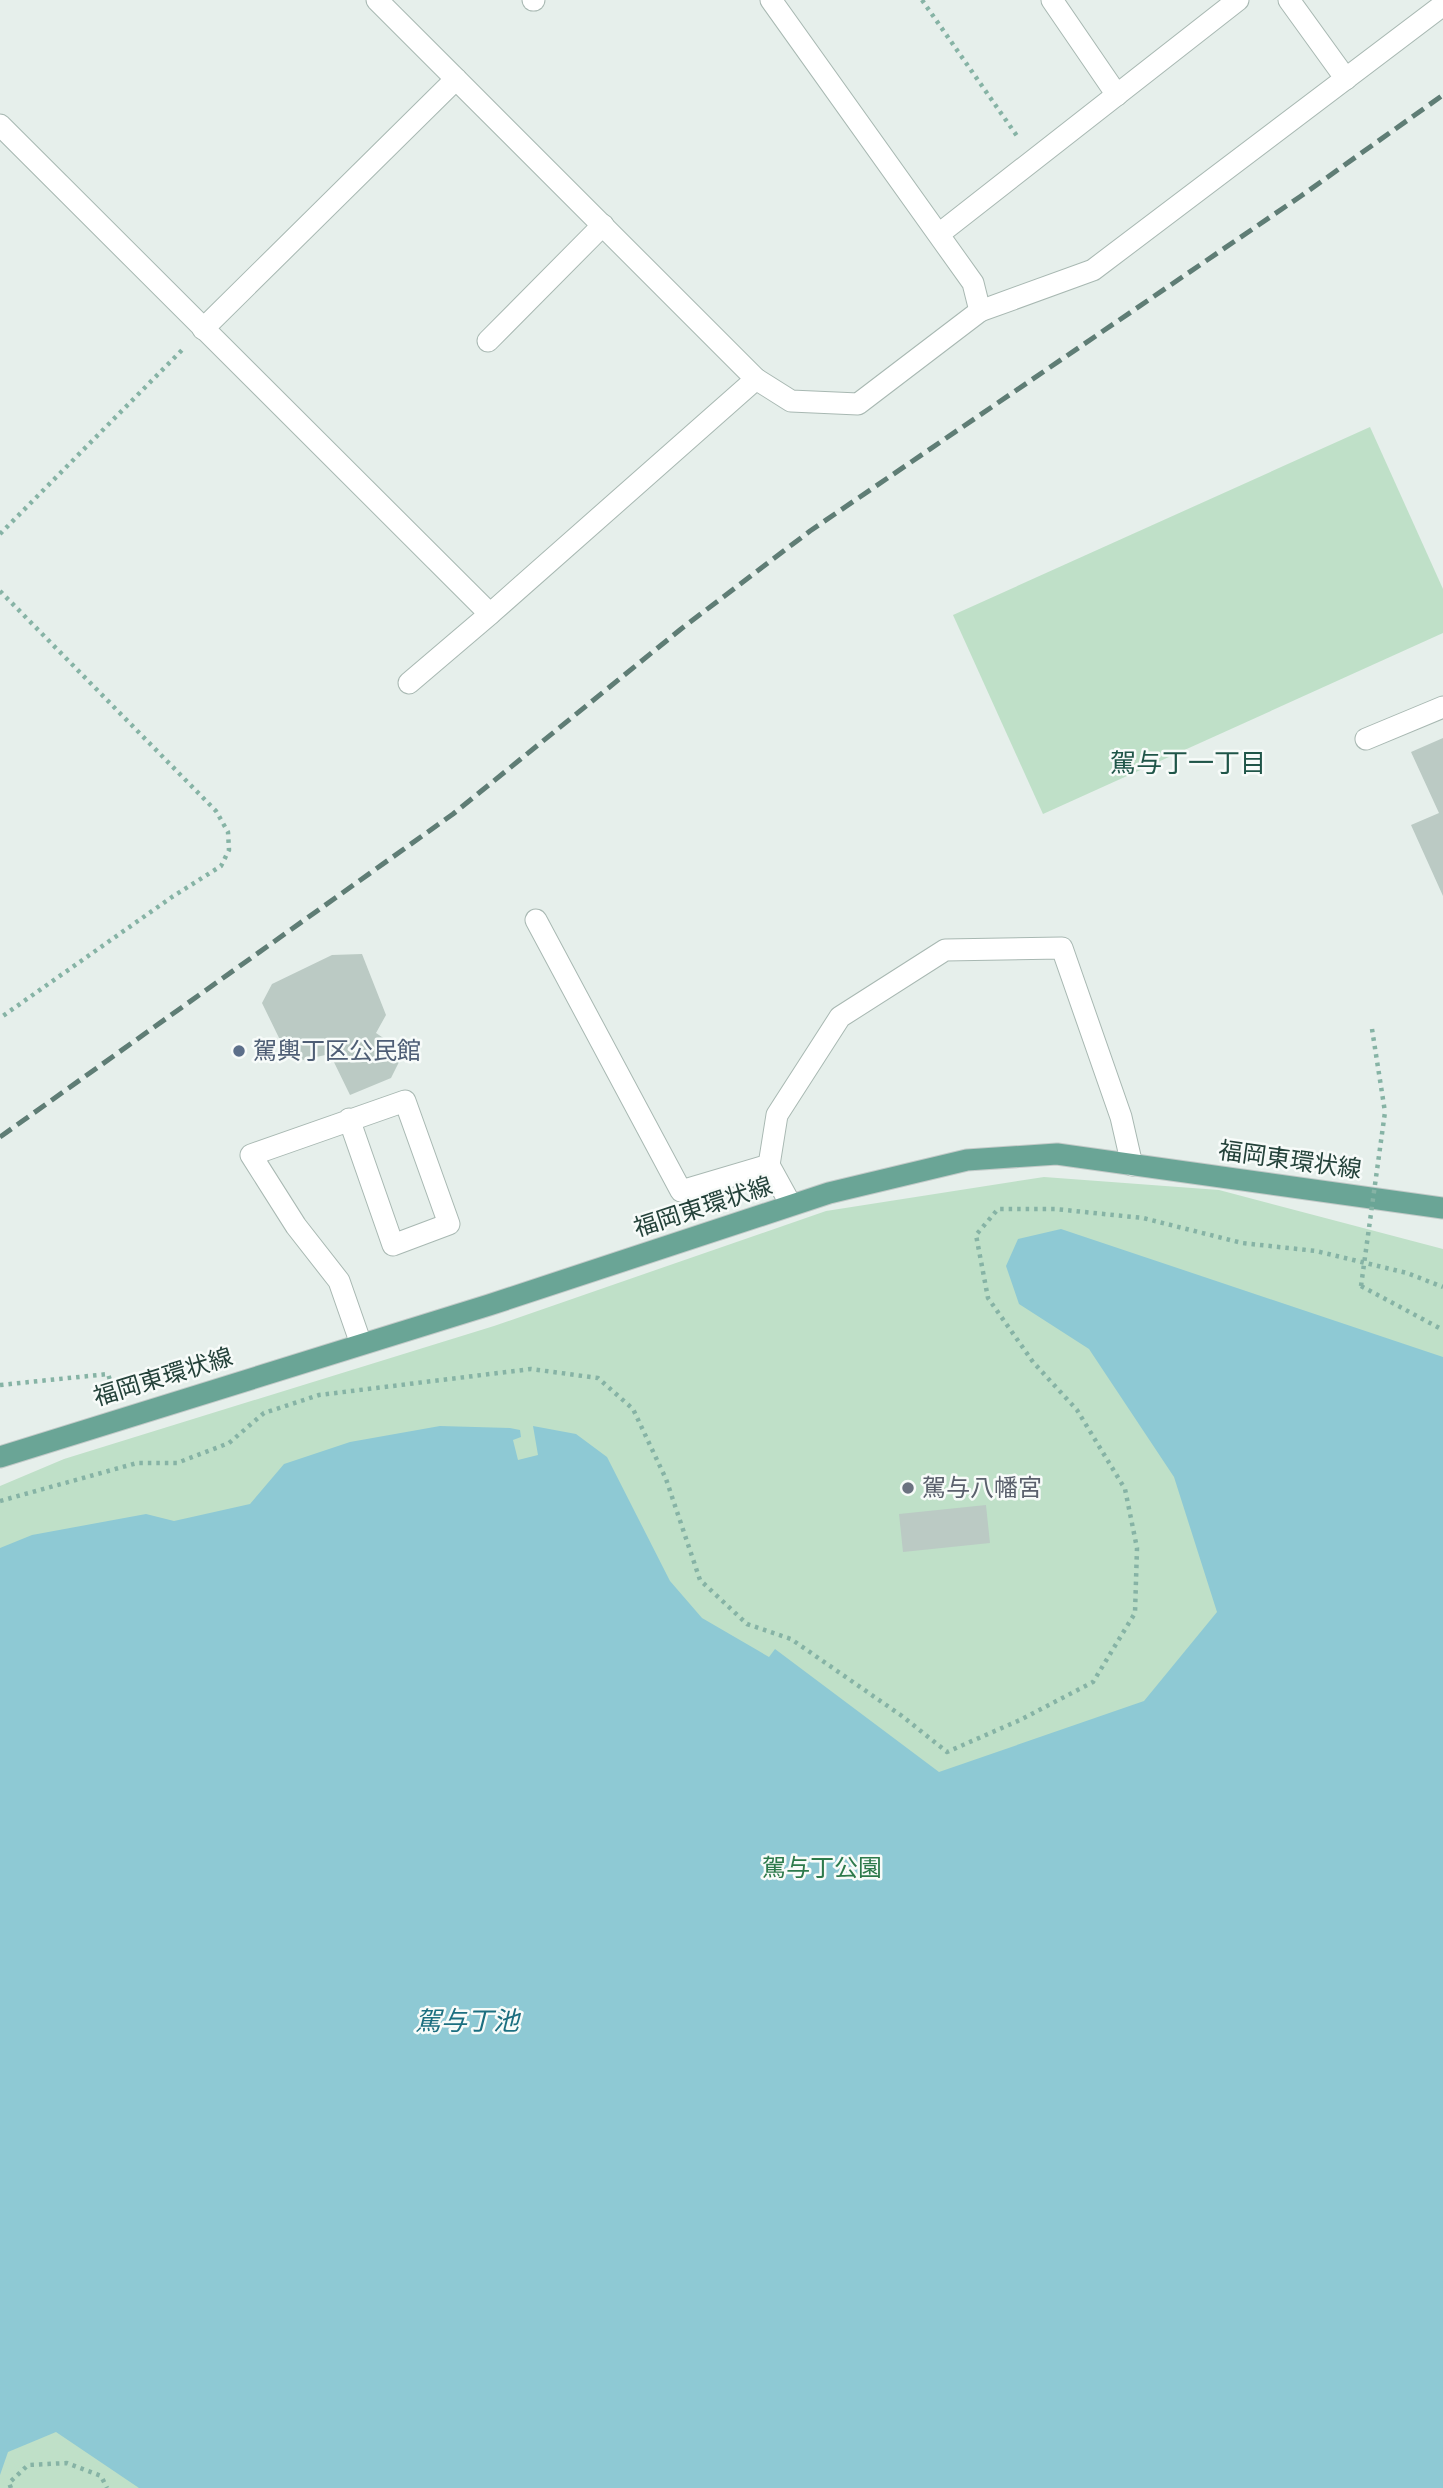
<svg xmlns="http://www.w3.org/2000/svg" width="1443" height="2488" viewBox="0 0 1443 2488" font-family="'Public Sans','Noto Sans JP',sans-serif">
  <rect width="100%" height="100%" fill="#e6efeb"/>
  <g fill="#bfe0c8">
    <polygon points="1370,427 1443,589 1443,633 1043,814 953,615"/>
    <polygon points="1044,1177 1219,1190 1443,1249 1443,2488 0,2488 0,1486 64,1459 494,1326 826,1211"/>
  </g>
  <polygon fill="#8ec9d4" points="1061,1229 1443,1357 1443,2488 139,2488 56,2432 8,2452 0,2475 0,1548 32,1535 146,1514 174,1521 250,1504 284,1464 350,1442 440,1426 510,1428 520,1430 521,1437 513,1440 518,1460 538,1455 533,1426 576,1434 607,1457 670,1581 702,1618 769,1657 775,1649 939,1772 1144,1701 1217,1612 1174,1477 1089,1349 1019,1304 1006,1266 1018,1239"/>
  <g fill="#bbcac4">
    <polygon points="1443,738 1443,896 1411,825 1439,813 1411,752"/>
    <polygon points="362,954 386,1015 376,1033 404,1052 391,1078 350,1095 330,1054 298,1061 282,1044 262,1003 272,984 332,955"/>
    <polygon points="986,1505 990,1543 903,1552 899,1514"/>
  </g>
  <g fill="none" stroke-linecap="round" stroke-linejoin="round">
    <defs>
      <g id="service">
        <polyline points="377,0 456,79"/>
        <polyline points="203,329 456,79 756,379"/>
        <polyline points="488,341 603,225"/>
        <polyline points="1366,739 1443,707"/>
        <polyline points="349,1119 393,1245 449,1224 405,1101 251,1155 296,1226 339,1281 361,1344"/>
      </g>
      <g id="minor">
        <polyline points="533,0 534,0"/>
        <polyline points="771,0 973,283 980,311"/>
        <polyline points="1052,0 1117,95"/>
        <polyline points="1289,0 1346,79"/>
        <polyline points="0,125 490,614 756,379 791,401 858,404 980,311 1093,270 1443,5"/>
        <polyline points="939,234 1238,0"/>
        <polyline points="409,683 490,614"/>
        <polyline points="536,920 681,1191 769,1165"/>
        <polyline points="791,1205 769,1165 777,1115 840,1017 945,950 1062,948 1121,1117 1132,1165"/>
      </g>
      <polyline id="primary" points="0,1457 489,1305 829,1193 967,1160 1057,1154 1443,1208"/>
    </defs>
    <use href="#service" stroke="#a8b8b2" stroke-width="23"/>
    <use href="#minor" stroke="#a8b8b2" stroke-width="23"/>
    <use href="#primary" stroke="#c2cac8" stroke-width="23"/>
    <g stroke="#86b3a5" stroke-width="4.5" stroke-dasharray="3.5 5" stroke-linecap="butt">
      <polyline points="922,0 1017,136"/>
      <polyline points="0,534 184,348"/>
      <polyline points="0,591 216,811 228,832 229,850 221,866 172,897 0,1018"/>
      <polyline points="1372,1029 1385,1112"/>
      <polyline points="1361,1286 1443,1330"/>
      <polyline points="0,1385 108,1374 113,1389"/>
      <polyline points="0,1501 137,1463 177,1463 229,1443 264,1413 319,1395 531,1369 598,1378 633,1409 666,1479 700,1580 747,1624 791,1639 902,1716 947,1752 1020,1720 1093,1682 1135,1613 1137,1548 1125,1489 1077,1410 1033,1362 988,1298 976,1235 998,1209 1055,1209 1143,1218 1242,1243 1316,1251 1407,1273 1443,1287"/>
      <polyline points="11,2488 9,2483 28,2465 67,2463 101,2476 107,2488"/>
    </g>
    <use href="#service" stroke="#fff" stroke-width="21"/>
    <use href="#minor" stroke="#fff" stroke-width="21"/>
    <use href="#primary" stroke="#6aa596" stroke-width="21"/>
    <polyline stroke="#5f7d75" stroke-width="5" stroke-dasharray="14 7" stroke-linecap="butt" points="0,1137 453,814 681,629 810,531 1301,196 1443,95"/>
    <polyline stroke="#86b3a5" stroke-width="4.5" stroke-dasharray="3.5 5" stroke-linecap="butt" points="1361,1286 1385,1112"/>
  </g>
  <circle fill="#5c6f8a" stroke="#f7fbf9" stroke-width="2.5" cx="239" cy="1051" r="7"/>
  <circle fill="#6b7280" stroke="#f7fbf9" stroke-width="2.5" cx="908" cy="1488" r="7"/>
  <g text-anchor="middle" stroke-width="5" stroke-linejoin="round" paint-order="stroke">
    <g font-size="24" fill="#4e5e75" stroke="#f7fbf9" text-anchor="start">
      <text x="253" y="1059">駕輿丁区公民館</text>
    </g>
    <g font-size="24" fill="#24423a" stroke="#f7fbf9">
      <text transform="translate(1290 1160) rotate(8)" y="8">福岡東環状線</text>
      <text transform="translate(703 1207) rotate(-18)" y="8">福岡東環状線</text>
      <text transform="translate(163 1377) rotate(-17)" y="8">福岡東環状線</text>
    </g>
    <g font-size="24" fill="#5b616d" stroke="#f7fbf9" text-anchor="start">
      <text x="922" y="1496">駕与八幡宮</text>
    </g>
    <g font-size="24" fill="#2d7a4b" stroke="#f7fbf9">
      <text x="822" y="1876">駕与丁公園</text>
    </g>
    <g font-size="26" fill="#1f5548" stroke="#f7fbf9">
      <text x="1188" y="772">駕与丁一丁目</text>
    </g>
    <g font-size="26" font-style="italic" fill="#1c6f80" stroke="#f7fbf9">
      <text x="467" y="2030">駕与丁池</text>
    </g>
  </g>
</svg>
